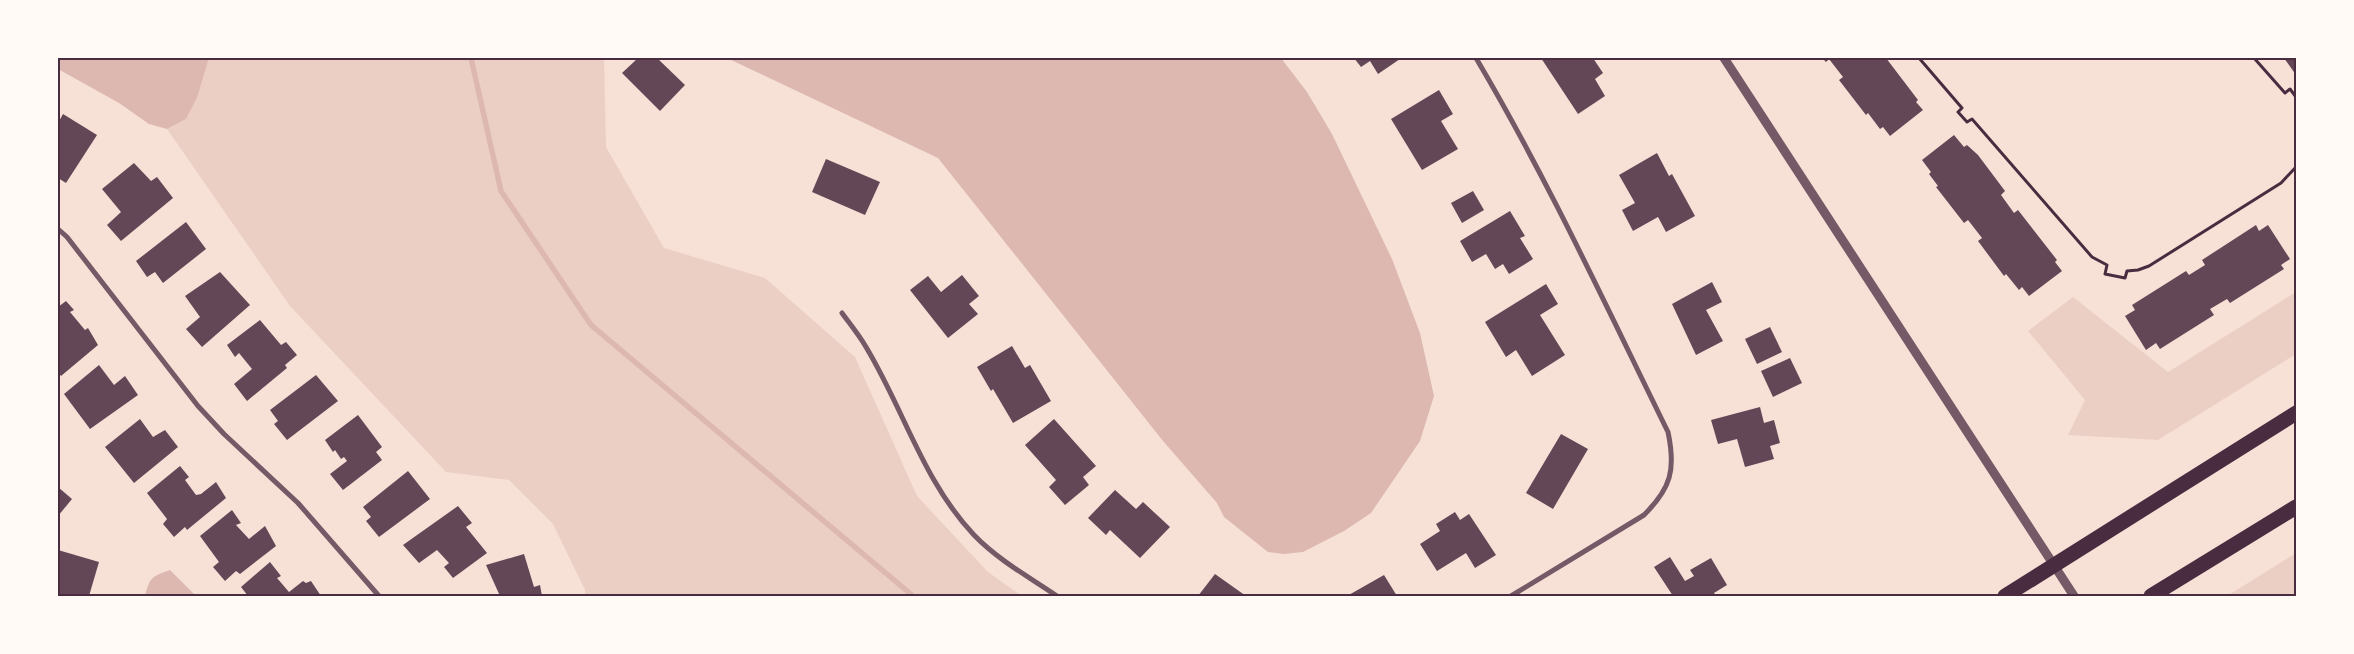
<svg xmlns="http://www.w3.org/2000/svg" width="2354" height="654" viewBox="0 0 2354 654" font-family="Barlow,sans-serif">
  <rect width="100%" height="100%" fill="#f7e1d7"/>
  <g fill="#ebcfc5">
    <polygon points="209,58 604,58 606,147 664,248 765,278 855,357 917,496 988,572 1022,596 585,596 585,590 553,524 509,480 446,472 290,306 167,129 186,119 197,98"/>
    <polygon points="2296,292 2296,354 2158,440 2068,435 2085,400 2028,331 2073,297 2168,372"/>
    <polygon points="2296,553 2296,596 2227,596"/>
  </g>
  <g fill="#dcb8b0">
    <polygon points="58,58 209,58 197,98 186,119 167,129 149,124 119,103 58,69"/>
    <polygon points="727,58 1281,58 1307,92 1332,134 1392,259 1420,333 1434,396 1420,441 1371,513 1344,531 1303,552 1284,554 1268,552 1224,517 1217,503 1163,441 938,158"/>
    <path d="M170,570l26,26h-51c5,-19 6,-19 25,-26z"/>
  </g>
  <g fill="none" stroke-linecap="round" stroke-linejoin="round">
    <polyline stroke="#dcb8b0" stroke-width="5.5" points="471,58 501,191 591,325 913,596"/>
  </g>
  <g fill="#644757">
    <polygon points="638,58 657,58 685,85 660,111 622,73"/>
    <polygon points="1354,58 1399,58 1400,59 1378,74 1370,61 1361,67"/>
    <polygon points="1541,58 1593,58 1603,73 1595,79 1605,96 1578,114"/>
    <polygon points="1822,58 1886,58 1918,100 1916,102 1923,110 1890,136 1883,127 1880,129 1868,113 1866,115 1839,80 1843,77 1829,59 1826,62"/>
    <polygon points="2280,58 2296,58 2296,75 2284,58 2282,60"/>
    <polygon points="1439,90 1453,114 1441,121 1458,149 1422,170 1391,119"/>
    <polygon points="63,114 97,135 66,183 58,178 58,123"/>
    <polygon points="1954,135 1964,147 1967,145 1978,155 2005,191 2001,195 2014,213 2018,210 2057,260 2055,262 2062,271 2029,296 2022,287 2019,290 2006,274 2004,276 1978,241 1982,238 1968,220 1964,223 1936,187 1938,186 1929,174 1931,172 1922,160"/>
    <polygon points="1657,153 1669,176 1672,174 1695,216 1666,232 1658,217 1633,231 1622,210 1635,203 1619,175"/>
    <polygon points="826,159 880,182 865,215 812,192"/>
    <polygon points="134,163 151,181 157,177 173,198 121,241 107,225 121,212 102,189"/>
    <polygon points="1473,191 1484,210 1462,223 1451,203"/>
    <polygon points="1510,211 1525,236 1520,238 1533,259 1509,274 1503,264 1495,269 1486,254 1472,262 1460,241"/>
    <polygon points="186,222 206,249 163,283 155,272 147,277 136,261"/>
    <polygon points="2256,225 2259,231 2268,225 2290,259 2281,265 2284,269 2230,303 2227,299 2210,309 2214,315 2160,349 2156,343 2146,350 2125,316 2135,310 2132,305 2186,271 2189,275 2205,265 2202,260"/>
    <polygon points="220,272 250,305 202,347 186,329 200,317 185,296"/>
    <polygon points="962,275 979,296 969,304 978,314 948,338 910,290 928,276 941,292"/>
    <polygon points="1712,282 1722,302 1706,310 1723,341 1696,355 1672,304"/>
    <polygon points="1546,284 1558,304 1540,315 1565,355 1532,376 1516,350 1506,357 1485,322"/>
    <polygon points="66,301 74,310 70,312 85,330 88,328 98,345 61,376 58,372 58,307"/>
    <polygon points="260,320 281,345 286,342 297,355 285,365 287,368 247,401 234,384 252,369 239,353 235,357 227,345"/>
    <polygon points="1770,327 1782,352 1757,364 1745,339"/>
    <polygon points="1012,346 1025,368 1030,365 1051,401 1013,423 993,389 991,391 977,367"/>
    <polygon points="1790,358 1802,383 1773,397 1761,371"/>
    <polygon points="99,365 114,385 125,376 138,395 90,429 64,394"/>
    <polygon points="316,375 338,401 287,440 274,424 278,421 270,410"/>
    <polygon points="1760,407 1764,423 1774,420 1780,443 1770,446 1774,459 1745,467 1737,439 1718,444 1711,420"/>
    <polygon points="358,415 382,447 376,452 382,460 343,490 330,474 347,461 344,457 341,459 335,450 333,452 325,440"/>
    <polygon points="140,419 153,437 165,430 178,447 134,483 105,447"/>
    <polygon points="1054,419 1096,466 1083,477 1089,485 1065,505 1049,487 1056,480 1025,445"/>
    <polygon points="1561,434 1588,449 1553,509 1526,493"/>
    <polygon points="180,466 189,477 185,480 196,495 201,494 216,482 226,498 187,530 185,527 174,537 163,524 167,519 147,493"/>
    <polygon points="408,471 430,499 379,537 366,521 371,517 363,507"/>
    <polygon points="58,487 72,499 58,516"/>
    <polygon points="1115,490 1136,509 1143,502 1170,527 1140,558 1110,530 1106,535 1088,518"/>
    <polygon points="458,506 472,523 466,527 487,553 453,578 444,567 449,563 437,550 419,563 403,545"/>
    <polygon points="232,510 241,523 236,525 249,539 265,526 276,546 240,574 236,571 225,581 213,567 219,562 200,536"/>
    <polygon points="1455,512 1460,520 1469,514 1496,555 1475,568 1466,553 1437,571 1420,544 1440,531 1436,524"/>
    <polygon points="58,550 99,562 89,596 58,596"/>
    <polygon points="524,554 534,587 540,585 542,596 500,596 486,565"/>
    <polygon points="1670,557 1685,581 1694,576 1690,570 1711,558 1727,585 1714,593 1716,596 1673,596 1654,567"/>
    <polygon points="270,562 281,576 277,578 289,592 303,581 306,583 311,581 321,596 248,596 241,587"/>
    <polygon points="1215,574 1246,596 1198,596"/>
    <polygon points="1384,575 1397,596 1347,596"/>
  </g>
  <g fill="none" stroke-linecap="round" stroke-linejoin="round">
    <g stroke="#4a2c40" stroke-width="3">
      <polyline points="1919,58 1962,108 1958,112 1967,122 1972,119 2092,257 2107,265 2105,274 2125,278 2127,271 2138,270 2149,266 2281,183 2296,167"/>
      <polyline points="2254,58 2285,93 2290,89 2296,97"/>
      <polyline points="2296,103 2296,105"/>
    </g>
    <g stroke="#755966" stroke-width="5">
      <path d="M1476,58c71,120 130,248 192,374 8,38 3,56 -24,83l-133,81"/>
      <polyline points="58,229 67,237 198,406 224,434 298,503 379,596"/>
      <path d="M842,313c8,11 17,22 24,34 38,63 57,134 108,188 24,25 55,42 83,61"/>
    </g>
    <polyline stroke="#755966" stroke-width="9" points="1724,58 2074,596"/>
    <g stroke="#4a2c40" stroke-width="15">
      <polyline points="2005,596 2296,413"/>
      <polyline points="2151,596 2296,507"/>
    </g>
  </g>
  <rect width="2354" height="654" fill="none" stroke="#fffaf5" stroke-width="118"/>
  <rect x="59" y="59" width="2236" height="536" fill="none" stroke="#4a2c40" stroke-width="2"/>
</svg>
